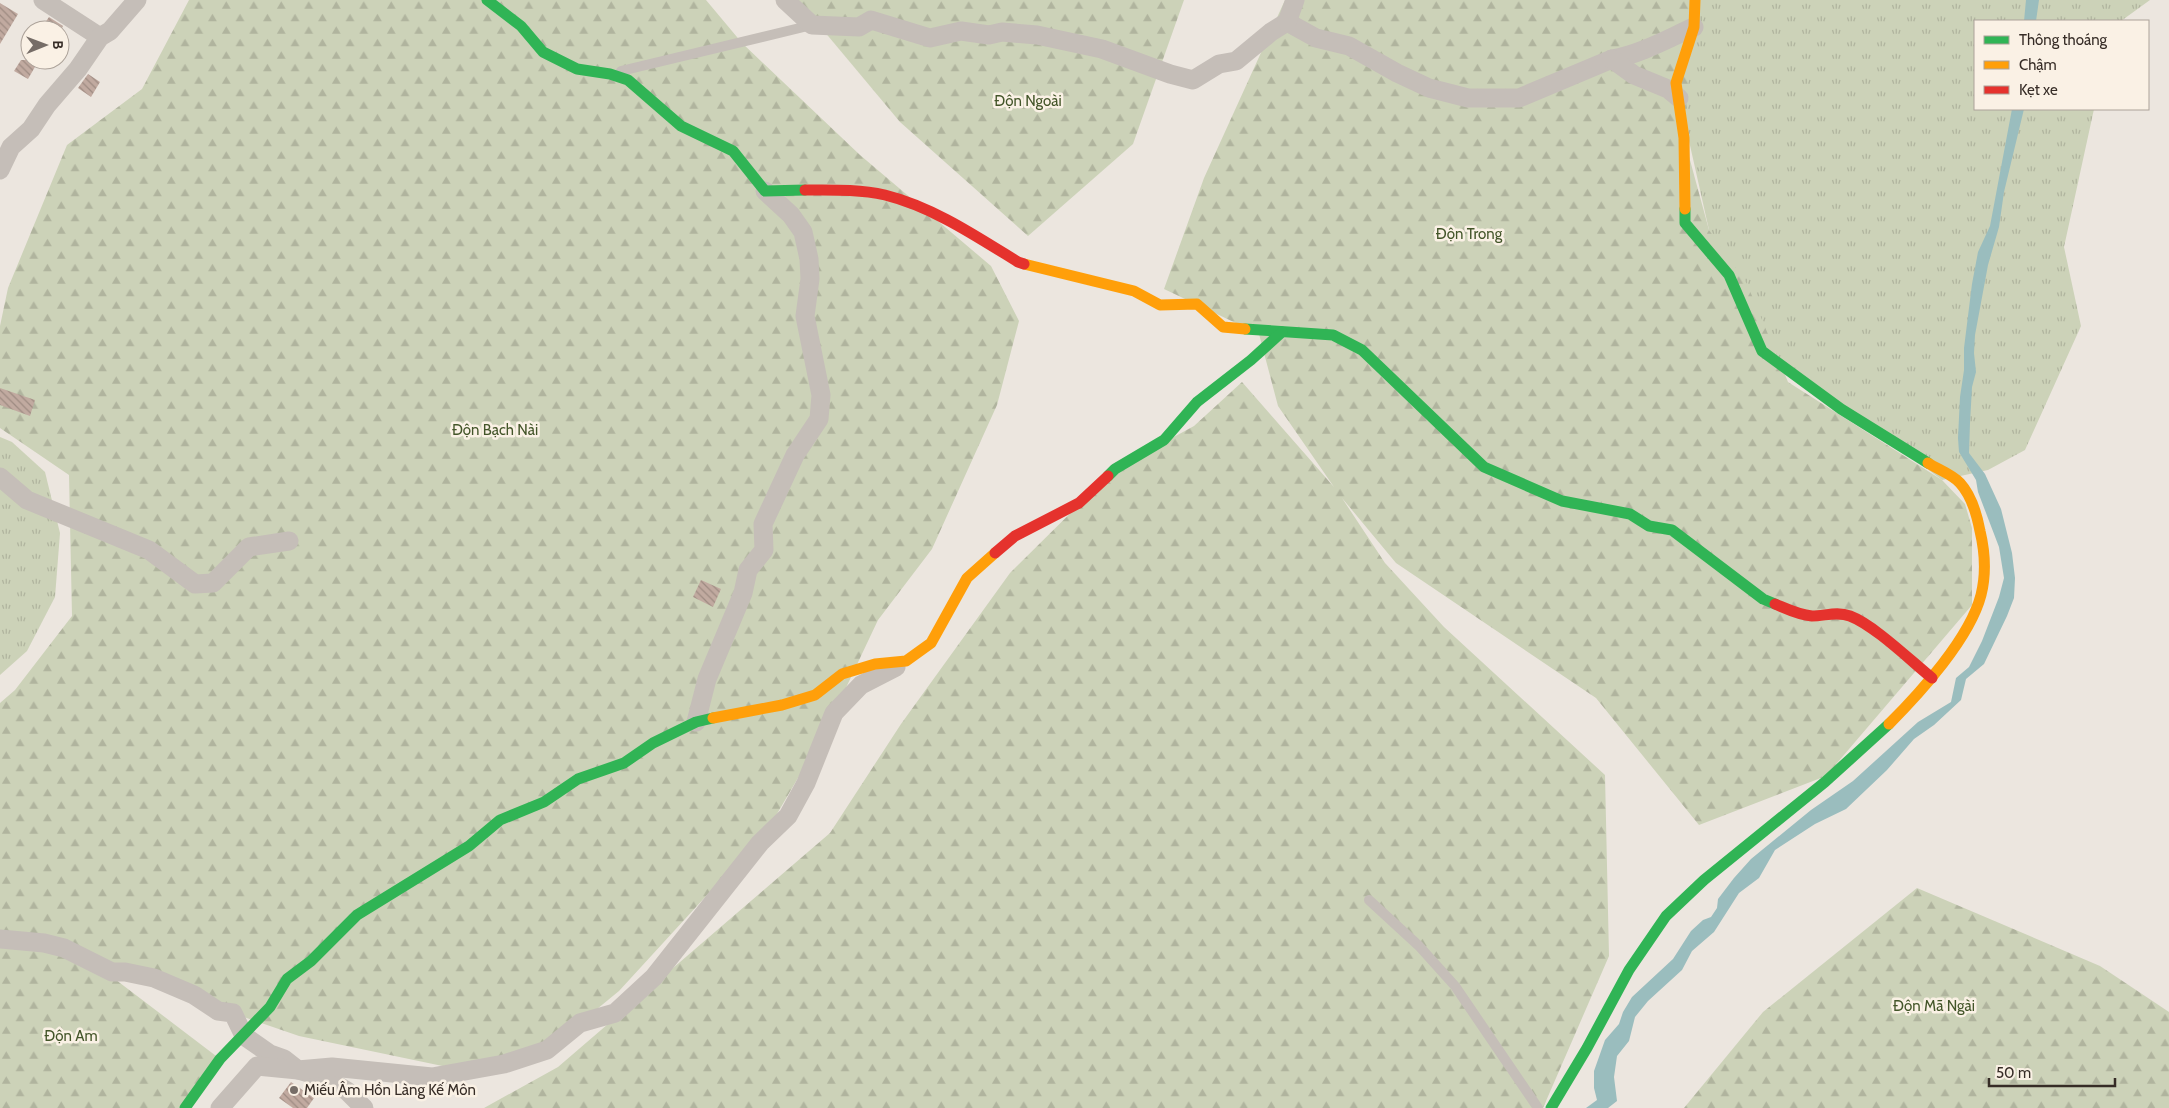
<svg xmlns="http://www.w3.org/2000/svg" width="2169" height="1108" viewBox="0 0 2169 1108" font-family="Cabin,sans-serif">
  <defs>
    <pattern id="grass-tufts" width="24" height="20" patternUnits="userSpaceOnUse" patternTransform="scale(1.25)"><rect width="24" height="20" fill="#ccd2b8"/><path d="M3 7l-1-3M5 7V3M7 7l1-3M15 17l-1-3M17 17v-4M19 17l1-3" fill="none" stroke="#b0b49e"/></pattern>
    <pattern id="forest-firs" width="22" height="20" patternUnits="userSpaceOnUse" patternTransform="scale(1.25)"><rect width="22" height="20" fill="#ccd2b8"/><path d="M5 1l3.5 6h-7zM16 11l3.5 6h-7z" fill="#b0b49e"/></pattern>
    <pattern id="building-back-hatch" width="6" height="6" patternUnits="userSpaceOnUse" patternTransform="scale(1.25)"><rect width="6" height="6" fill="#c1aaa0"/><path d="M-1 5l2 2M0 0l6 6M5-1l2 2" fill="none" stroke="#9e8b82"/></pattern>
  </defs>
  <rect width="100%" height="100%" fill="#ece6df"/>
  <g fill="url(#grass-tufts)">
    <polygon points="1689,0 2150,0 2121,21 1975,21 1975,109 2094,109 2064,247 2081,326 2025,450 1988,470 1942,480 1777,356 1709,230 1676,83"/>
    <polygon points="0,437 12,442 45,472 60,533 55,597 27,651 0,675"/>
  </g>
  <g fill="url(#forest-firs)">
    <polygon points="189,0 706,0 742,43 860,155 991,266 1019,321 997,405 932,549 878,620 826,730 760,843 707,895 619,991 547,1050 476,1073 299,1036 99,967 220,1059 186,1108 0,1108 0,703 15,690 72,616 69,475 0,428 0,326 8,288 67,145 142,89"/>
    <polygon points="798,0 1184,0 1133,144 1028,236 900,122"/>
    <polygon points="1285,0 1695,0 1684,138 1709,230 1747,284 1788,382 1942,480 1965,504 1972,528 1972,605 1826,776 1699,825 1596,698 1396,563 1342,498 1385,563 1444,627 1605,775 1609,956 1543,1108 484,1108 558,1067 830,833 901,724 1010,573 1115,469 1194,426 1242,382 1334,487 1278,406 1259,334 1164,289 1204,178"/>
    <polygon points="1917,888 2100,966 2169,1012 2169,1108 1684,1108 1763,1012"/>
  </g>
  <g fill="#9abdbe">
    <polygon points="2026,0 2039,0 2036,21 2024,21"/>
    <polygon points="2012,109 2024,109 2004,192 1999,227 1988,265 1975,335 1974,353 1976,372 1972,387 1970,423 1969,453 1985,474 2001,509 2012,553 2015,578 2014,598 2007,616 1984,664 1966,679 1961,700 1934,725 1914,739 1887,770 1846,809 1815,824 1775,850 1759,878 1739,893 1714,932 1692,951 1682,970 1648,1001 1635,1017 1629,1041 1617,1056 1614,1077 1617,1101 1608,1108 1586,1108 1597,1100 1594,1088 1594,1071 1605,1040 1619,1024 1623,1012 1632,997 1673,959 1691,931 1703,920 1711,917 1717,908 1718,899 1734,878 1751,859 1811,810 1853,781 1918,722 1951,702 1956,678 1969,667 1982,641 1999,597 2004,578 1999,547 1978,492 1976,480 1959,452 1958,438 1960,397 1964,370 1964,348 1972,284 1978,252 1990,226"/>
  </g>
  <g fill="url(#building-back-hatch)">
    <polygon points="0,3 18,14 0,44"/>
    <polygon points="49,17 63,26 61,30 40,30"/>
    <polygon points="21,60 39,60 28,79 14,71"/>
    <polygon points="88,74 100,82 91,97 78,88"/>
    <polygon points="0,388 35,400 30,416 0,405"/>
    <polygon points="701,580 721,589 713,607 693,597"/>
    <polygon points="291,1082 314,1098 307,1108 293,1108 279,1098"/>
  </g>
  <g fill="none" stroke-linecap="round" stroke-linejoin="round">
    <g stroke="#c5beb8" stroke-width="10">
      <polyline points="621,71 812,25"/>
      <polyline points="1369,900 1419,946 1455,986 1538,1108"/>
    </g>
    <g stroke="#c5beb8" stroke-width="19">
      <polyline points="43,0 100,37"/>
      <path d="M785,0l27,25 47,2 12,-7 59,18 31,-7 28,4 13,-3 35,3 65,14 68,25 23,6 26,-16 17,-3 35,-29 16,-10 29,16 33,8 48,27 32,15 39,10h51l93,-39c29,-5 55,-20 82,-32"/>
      <polyline points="1287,22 1295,0"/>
      <polyline points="1612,59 1634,75 1668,89 1679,98"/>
      <polyline points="0,170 11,147 31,129 47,105 78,69 100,37 110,31 137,0"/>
      <polyline points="0,477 27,500 149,550 195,584 213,583 249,547 289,541"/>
      <polyline points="696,722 707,679 743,593 748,570 764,550 763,524 795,455 819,419 821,395 805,316 810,279 809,259 803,232 791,215 765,191"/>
      <polyline points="0,939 44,943 64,948 112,972 125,972 154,978 194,995 218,1011 233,1013 244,1036 270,1054 284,1059 298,1070 325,1078 335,1084 347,1091 364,1108"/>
      <polyline points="220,1108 257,1066 298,1070 332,1067 432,1077 504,1064 547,1050 580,1023 615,1013 654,977 760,843 788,816 806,783 834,713 861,685 896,667"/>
    </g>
    <g stroke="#30b455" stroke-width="11">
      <polyline points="487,0 521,26 543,52 577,69 610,74 628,80 681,126 733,151 765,191 805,190"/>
      <polyline points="1685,209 1685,223 1729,275 1762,351 1841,409 1928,463"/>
      <polyline points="1245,329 1333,335 1362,350 1484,467 1562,501 1630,514 1649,526 1672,530 1763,599 1775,604"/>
      <polyline points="1108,476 1115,469 1164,440 1197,402 1251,360 1282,332"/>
      <polyline points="185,1108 220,1059 270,1007 287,979 311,961 357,915 469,846 500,820 544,802 578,779 624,763 653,743 696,722 713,718"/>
      <polyline points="1551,1108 1587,1048 1629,970 1666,916 1704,880 1825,782 1889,724"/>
    </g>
    <g stroke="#ff9f0a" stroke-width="11">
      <polyline points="1685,209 1684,138 1676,83 1694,27 1695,0"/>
      <polyline points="1024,264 1134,291 1160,305 1197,304 1223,327 1245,329"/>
      <polyline points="713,718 782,705 815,695 842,674 875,664 906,661 931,643 967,578 995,553"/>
      <path d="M1889,724c31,-31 81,-86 92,-129 5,-20 4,-43 -1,-64 -3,-16 -9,-36 -20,-48 -8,-9 -23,-14 -32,-20"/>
    </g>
    <g stroke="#e5322d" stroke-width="11">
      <path d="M805,190c26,0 54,-1 80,5 48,12 91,41 133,67l6,2"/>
      <polyline points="995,553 1015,536 1079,503 1108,476"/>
      <path d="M1775,604c12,5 24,11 37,12 13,0 25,-5 38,0 24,9 61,45 82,62"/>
    </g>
  </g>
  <circle fill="#766d67" stroke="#faf1e5" stroke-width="2" cx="294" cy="1090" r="5"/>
  <g text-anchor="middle" stroke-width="5" stroke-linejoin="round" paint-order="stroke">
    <g font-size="15" fill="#435529" stroke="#faf1e5">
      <text x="1028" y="106">Độn Ngoài</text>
      <text x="1469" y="239">Độn Trong</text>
      <text x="495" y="435">Độn Bạch Nài</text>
      <text x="1934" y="1011">Độn Mã Ngài</text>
      <text x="71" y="1041">Độn Am</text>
    </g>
    <g font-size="15" fill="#362c26" stroke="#faf1e5" text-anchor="start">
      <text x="304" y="1095">Miếu Âm Hồn Làng Kế Môn</text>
    </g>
  </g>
  <rect x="1974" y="20" width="175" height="90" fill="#faf1e5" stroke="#aca299"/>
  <rect x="1984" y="36" width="25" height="8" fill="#30b455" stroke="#aca299"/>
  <text x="2019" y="45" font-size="15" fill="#362c26">Thông thoáng</text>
  <rect x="1984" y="61" width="25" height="8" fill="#ff9f0a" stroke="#aca299"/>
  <text x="2019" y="70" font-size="15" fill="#362c26">Chậm</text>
  <rect x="1984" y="86" width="25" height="8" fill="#e5322d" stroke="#aca299"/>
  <text x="2019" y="95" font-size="15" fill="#362c26">Kẹt xe</text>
  <g transform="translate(45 45) rotate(89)"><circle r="24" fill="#faf1e5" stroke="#aca299"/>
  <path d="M0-4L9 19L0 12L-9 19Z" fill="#766d67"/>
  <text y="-8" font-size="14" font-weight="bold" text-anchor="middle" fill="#362c26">B</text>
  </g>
  <path d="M1989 1078v8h126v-8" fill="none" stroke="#362c26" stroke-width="2.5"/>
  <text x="1996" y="1078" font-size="15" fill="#362c26" stroke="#faf1e5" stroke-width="4" paint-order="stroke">50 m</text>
</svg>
